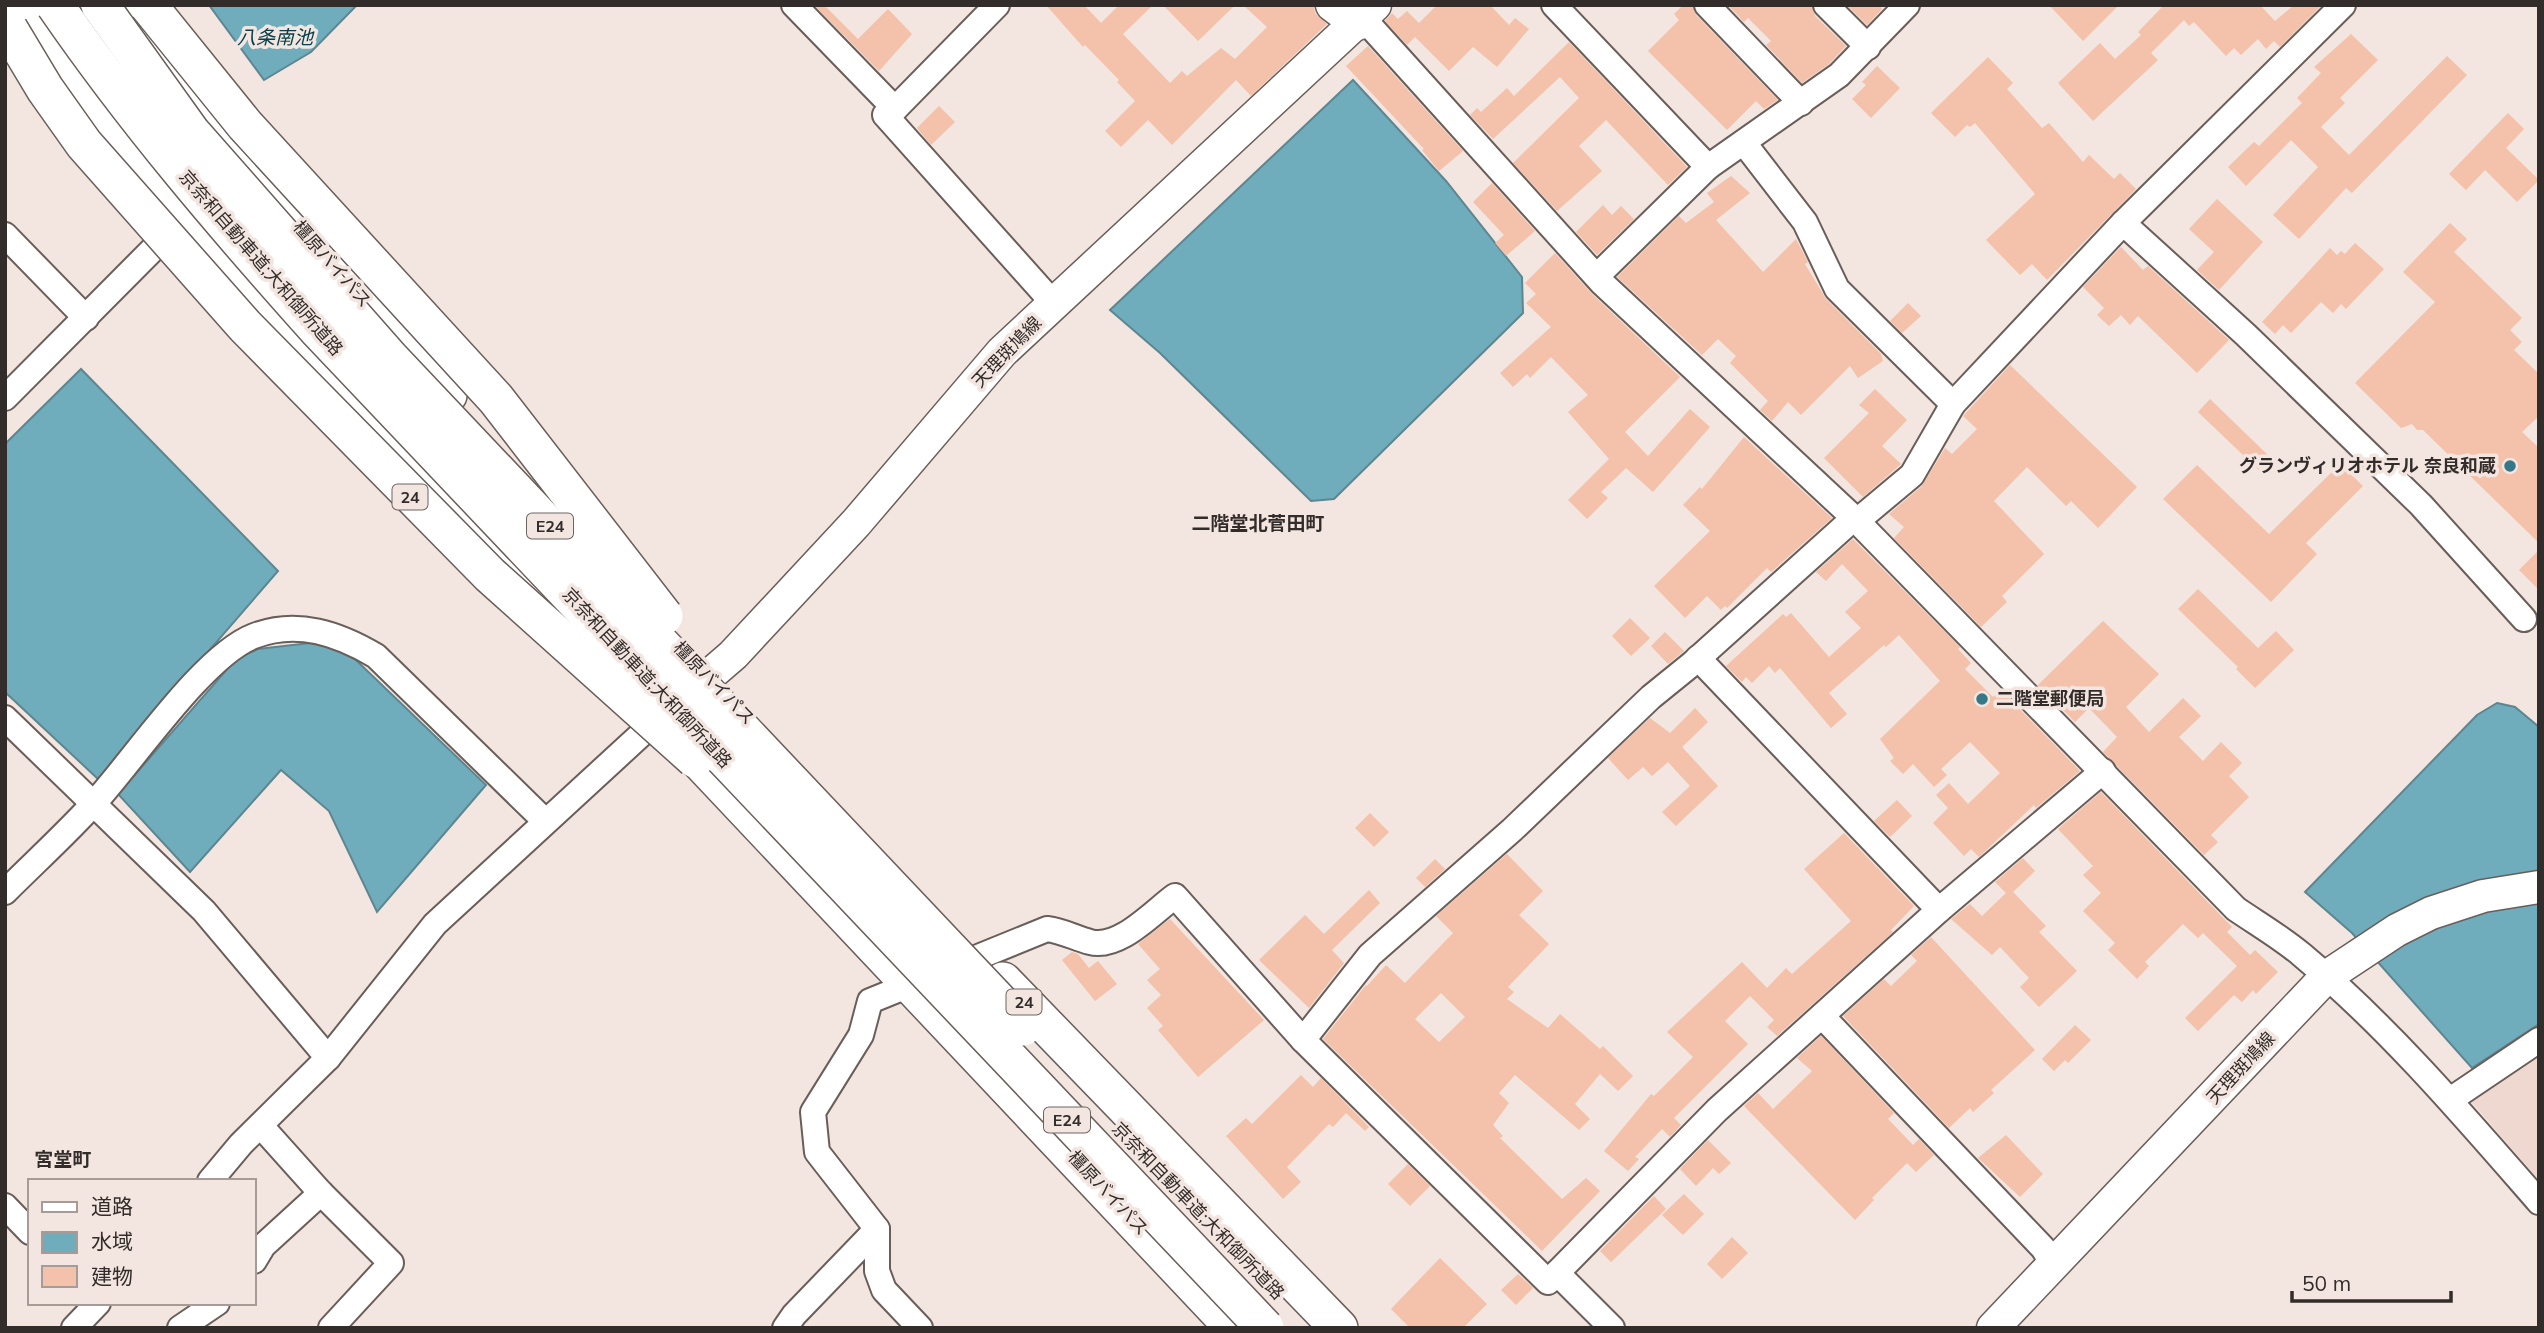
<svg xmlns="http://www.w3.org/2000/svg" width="2544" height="1333" viewBox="0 0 2544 1333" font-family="Mulish,'Noto Sans JP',sans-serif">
  <rect width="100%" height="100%" fill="#f3e5df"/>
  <polygon fill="#eed8cf" points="2539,1054 2539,1180 2471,1101"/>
  <g fill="#6facbc" stroke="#5d8690" stroke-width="2">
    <polygon points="209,5 357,5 311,52 264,80"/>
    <polygon points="1353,80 1446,181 1522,277 1523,313 1334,499 1311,501 1160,353 1110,310"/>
    <polygon points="81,369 278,571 98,779 5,692 5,444"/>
    <polygon points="310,643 339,648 357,661 486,785 377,912 329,811 281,770 190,872 118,794 236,659 258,649"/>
    <polygon points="2497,703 2515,707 2539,727 2539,1024 2472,1068 2352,933 2305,892 2477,715"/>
  </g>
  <g fill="#f4c1aa" fill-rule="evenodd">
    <polygon points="824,5 858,39 888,9 912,34 879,71 815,6"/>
    <polygon points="1046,5 1084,5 1101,23 1119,5 1153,5 1123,34 1170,83 1182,71 1187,76 1221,48 1235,59 1267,27 1243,5 1314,5 1315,13 1327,24 1251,96 1236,80 1172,145 1148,120 1121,147 1105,131 1135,101 1117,82 1119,80 1085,45 1083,47"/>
    <polygon points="1163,5 1235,5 1198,41"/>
    <polygon points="1437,5 1490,5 1509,25 1515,18 1529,29 1497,67 1473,47 1449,71 1415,37 1407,45 1385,21 1392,13 1398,19 1407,11 1419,23"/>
    <polygon points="1683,5 1693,5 1696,15 1778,100 1764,109 1756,101 1727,130 1648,51 1679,20 1674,14"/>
    <polygon points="1728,5 1812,5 1815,16 1846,46 1829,64 1802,83 1766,45 1771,41 1748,18 1744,22"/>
    <polygon points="1847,5 1879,5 1882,9 1867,25"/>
    <polygon points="2049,5 2119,5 2083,41"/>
    <polygon points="2164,5 2260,5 2275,21 2294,5 2322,5 2280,47 2274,41 2266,49 2258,39 2241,55 2234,48 2226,56 2194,22 2189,26 2184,20 2151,53 2158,60 2093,121 2058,83 2100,43 2115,59 2141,35 2138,32"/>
    <polygon points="2351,34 2378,60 2340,98 2345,103 2321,127 2349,155 2447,56 2467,75 2352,193 2346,188 2299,239 2273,215 2318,167 2291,140 2246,186 2228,167 2254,142 2259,146 2302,103 2297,98 2321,73 2314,67"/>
    <polygon points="1569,42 1687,167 1668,185 1606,120 1579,146 1602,171 1557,211 1513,163 1579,98 1560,77 1493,139 1470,115 1477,108 1481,112 1507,88 1514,96"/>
    <polygon points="1368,46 1463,151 1439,171 1422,150 1424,149 1346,66"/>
    <polygon points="1988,57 2013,83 2007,89 2042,128 2049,123 2083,162 2089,155 2114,179 2120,173 2136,189 2047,280 2032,264 2020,275 1986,240 2035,194 1975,123 1970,127 1967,125 1955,137 1931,113"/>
    <polygon points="1877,66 1900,88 1871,118 1852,99 1866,85 1862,82"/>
    <polygon points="939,106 955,122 931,145 917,128"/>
    <polygon points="2508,113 2524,129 2506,148 2539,180 2517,202 2485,170 2466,190 2449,174"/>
    <polygon points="1731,176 1750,193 1716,220 1763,272 1796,239 1808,262 1805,264 1826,299 1881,354 1883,361 1858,378 1850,366 1801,415 1788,402 1772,421 1760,410 1768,401 1730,363 1736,356 1718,339 1702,355 1617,277 1679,216 1686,223 1714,202 1707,193"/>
    <polygon points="1492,183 1535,231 1506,256 1495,243 1504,235 1473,202"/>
    <polygon points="2217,199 2263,242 2219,290 2197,270 2214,252 2189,229"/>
    <polygon points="1603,205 1612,215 1621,206 1634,219 1597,255 1576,232"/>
    <polygon points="2450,223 2467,239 2454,252 2522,318 2510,330 2522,342 2514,350 2539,374 2539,416 2522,432 2539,448 2539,543 2423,430 2417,430 2412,424 2401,428 2355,383 2435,302 2403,272"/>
    <polygon points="2355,243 2384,269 2346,309 2341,304 2333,313 2321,302 2291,333 2283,325 2275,334 2262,322 2330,248 2337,255 2341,251 2345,254"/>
    <polygon points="2121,247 2143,270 2148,266 2229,340 2197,373 2138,316 2130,325 2121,315 2109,326 2097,315 2104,308 2083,287"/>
    <polygon points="1555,253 1592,294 1680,377 1625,432 1648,456 1690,409 1710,427 1653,492 1626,468 1601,492 1608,498 1587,519 1568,500 1609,459 1568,412 1588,395 1551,357 1530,378 1527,374 1513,387 1500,373 1551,327 1526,303 1536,294 1525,283"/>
    <polygon points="1908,303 1921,316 1902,333 1890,321"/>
    <polygon points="2010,365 2137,487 2098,528 2071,501 2066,506 2027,467 1994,501 2044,554 2002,596 2007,602 1981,627 1894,538 1904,527 1889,514 1922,486 1945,448 1952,454 1977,429 1963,416"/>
    <polygon points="1875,389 1907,420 1882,446 1901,464 1863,497 1824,458 1869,413 1859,405"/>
    <polygon points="2210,399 2275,462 2263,474 2198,412"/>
    <polygon points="1744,437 1832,518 1771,572 1767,568 1727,608 1725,606 1721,610 1707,596 1685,618 1654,586 1710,531 1683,505 1700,487 1702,489"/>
    <polygon points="2340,464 2363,486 2306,543 2317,554 2271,602 2163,499 2197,465 2269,534"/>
    <polygon points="1853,539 1960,647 1958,649 1971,663 1965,669 1993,697 2001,690 2080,771 2036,808 2034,805 1979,857 1971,849 1964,856 1933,823 1948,808 1936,795 1949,783 1968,804 2000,773 1970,742 1941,769 1947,775 1934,787 1913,764 1903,774 1890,761 1894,758 1880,739 1940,681 1899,635 1886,647 1884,645 1829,693 1847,714 1831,728 1780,668 1775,673 1769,666 1752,683 1746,677 1742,682 1726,666 1783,614 1786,617 1791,613 1829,657 1861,628 1845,612 1868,591 1842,564 1826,581 1816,572"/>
    <polygon points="2539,550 2539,590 2519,570"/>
    <polygon points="2198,589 2258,648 2276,631 2294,650 2255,688 2236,669 2238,667 2178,609"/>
    <polygon points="1630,618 1650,638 1631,656 1612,636"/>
    <polygon points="2103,621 2159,674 2126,707 2149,732 2183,698 2201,716 2179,737 2203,761 2221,742 2242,763 2229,776 2249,797 2211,835 2218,842 2204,855 2103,752 2117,737 2089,708 2075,722 2038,685"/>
    <polygon points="1665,632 1684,651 1668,664 1651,646"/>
    <polygon points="1695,708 1708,722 1682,747 1718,786 1676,826 1662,812 1690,786 1668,762 1652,776 1643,767 1628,780 1608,758 1650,718 1670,733"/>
    <polygon points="2101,792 2232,927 2227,932 2250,955 2255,950 2278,972 2256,994 2253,990 2242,1002 2234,995 2198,1031 2185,1018 2237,966 2203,933 2198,938 2183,924 2145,962 2149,966 2137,979 2108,950 2115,943 2083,911 2101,893 2083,875 2093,866 2058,829"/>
    <polygon points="1897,800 1912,816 1890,837 1874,821"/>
    <polygon points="1370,813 1389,832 1374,847 1355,828"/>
    <polygon points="1844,833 1914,906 1891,930 1893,932 1777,1036 1767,1027 1774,1020 1750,996 1725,1021 1748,1044 1674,1118 1681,1125 1670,1137 1662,1129 1635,1157 1639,1159 1628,1171 1604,1151 1651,1094 1654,1096 1693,1057 1667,1032 1742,962 1767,988 1786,968 1792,974 1851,921 1804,869"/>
    <path d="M1507,854l36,37 -24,24 30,29 -41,43 6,5 -7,7 41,29 12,-14 40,35 3,-3 30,30 -15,15 -18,-17 -25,30 15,15 -11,11 -64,-55 -16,18 10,10 -16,22 10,11 -3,2 62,61 24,-21 14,13 -58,60 -219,-212 43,-54 1,1 19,-21 19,18 48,-50 -17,-17zM1441,993l24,24 -26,25 -24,-23z"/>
    <polygon points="2023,858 2035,871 2013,892 2046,926 2039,932 2077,971 2039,1007 2020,987 2029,978 2000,947 1992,955 1951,919 1970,904 1982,916 2006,893 1995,882"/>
    <polygon points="1435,859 1445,869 1425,887 1416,878"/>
    <polygon points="1369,890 1380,903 1332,950 1344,963 1309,1008 1259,960 1305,915 1324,934"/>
    <polygon points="1170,919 1264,1020 1198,1077 1158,1030 1163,1026 1147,1008 1161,995 1147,980 1160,969 1138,944"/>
    <polygon points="1931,937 2035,1050 1991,1090 1994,1093 1973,1112 1970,1108 1949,1128 1843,1016 1884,979 1891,986 1917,961 1911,955"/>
    <polygon points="1072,952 1078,954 1089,968 1098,961 1117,984 1095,1001 1062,960"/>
    <polygon points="2075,1025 2091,1040 2068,1063 2065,1060 2054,1071 2042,1059"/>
    <polygon points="1821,1036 1894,1113 1888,1119 1913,1145 1919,1139 1934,1155 1916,1172 1907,1163 1872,1198 1874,1200 1855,1220 1744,1106 1758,1093 1773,1109 1812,1071 1797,1058"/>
    <polygon points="1301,1075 1313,1087 1321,1078 1369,1127 1365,1131 1346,1113 1333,1127 1329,1124 1287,1167 1301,1182 1283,1199 1226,1136 1246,1118 1252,1124"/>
    <polygon points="2006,1135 2043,1174 2020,1197 1978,1158"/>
    <polygon points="1708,1140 1731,1163 1719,1174 1713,1168 1696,1186 1680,1169"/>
    <polygon points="1408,1164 1430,1186 1410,1206 1388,1184"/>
    <polygon points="1684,1194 1704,1214 1683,1235 1662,1215"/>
    <polygon points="1654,1196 1666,1209 1611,1262 1600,1251"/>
    <polygon points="1732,1237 1748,1253 1722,1279 1707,1264"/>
    <polygon points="1440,1258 1487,1304 1463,1328 1410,1328 1391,1309"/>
    <polygon points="1518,1274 1533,1288 1516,1305 1501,1290"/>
  </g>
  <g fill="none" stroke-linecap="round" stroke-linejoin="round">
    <defs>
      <g id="minor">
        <polyline points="794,5 895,109 885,115 1054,304"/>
        <polyline points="1554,5 1708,167"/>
        <polyline points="1707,5 1801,103"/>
        <polyline points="1826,5 1868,47"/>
        <path d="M1357,24l15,4 230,255 252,235 382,391c22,15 46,29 66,46 87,73 162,161 237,247"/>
        <polyline points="895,109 997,5"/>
        <polyline points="1744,143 1805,222 1837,289 1953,404"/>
        <polyline points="2123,223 2246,335 2421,505 2524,619"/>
        <polyline points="5,235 86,318"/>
        <polyline points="1597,276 1708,167 1839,75 1907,5"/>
        <polyline points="5,398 175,227"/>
        <polyline points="1857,521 1912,475 1953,404 2123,223 2343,5"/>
        <polyline points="1698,658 1939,910"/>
        <polyline points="5,718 204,911 328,1058"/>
        <path d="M5,892c30,-30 62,-59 91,-91 39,-43 108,-146 158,-165 43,-17 85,-2 122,20l169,165"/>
        <polyline points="1822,1016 2043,1248 2054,1266"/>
        <polyline points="1303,1040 1370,955 1512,830 1651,697 1693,663 1854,518"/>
        <polyline points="2450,1100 2539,1040"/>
        <polyline points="261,1126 321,1193 391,1263 331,1328"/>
        <polyline points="210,1181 241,1144 328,1058 435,924 659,718"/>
        <polyline points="5,1206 30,1232"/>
        <polyline points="254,1261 263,1246 321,1193"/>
        <polyline points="1557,1273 1612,1328"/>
        <polyline points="74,1328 98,1303"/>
        <polyline points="180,1328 217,1303"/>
        <polyline points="785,1328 794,1315 877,1229"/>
        <path d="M920,1328l-36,-38 -7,-19v-42l-60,-77 -4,-40 48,-77 9,-34 177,-72c16,2 28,9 43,13 29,8 63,-30 85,-46l128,144 245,242 169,-172 222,-200 164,-139"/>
      </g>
      <g id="major">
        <polyline points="1332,5 1357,24"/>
        <polyline points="682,699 733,655 856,523 1002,352 1375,5"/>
        <polyline points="1993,1328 2326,977 2397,930 2431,913 2483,896 2539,887"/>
      </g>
      <g id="highway">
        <path d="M21,5c63,102 145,191 226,279 112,122 228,241 342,360"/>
        <path d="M125,5c97,139 211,264 323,390"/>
        <polyline points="675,735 1234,1328"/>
        <polyline points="1003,981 1339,1328"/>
      </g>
    </defs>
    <use href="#minor" stroke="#695e59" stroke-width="28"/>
    <use href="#major" stroke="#695e59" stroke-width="35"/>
    <use href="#highway" stroke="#695e59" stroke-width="40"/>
    <use href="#minor" stroke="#fff" stroke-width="24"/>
    <use href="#major" stroke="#fff" stroke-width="32"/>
    <use href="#highway" stroke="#fff" stroke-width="37"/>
    <defs>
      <g id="highway-bridge">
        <path d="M55,5c79,115 169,220 262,324l948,999"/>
        <polyline points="100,5 191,132 390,358 1023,1027"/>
        <polyline points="148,5 245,125 496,399 664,616"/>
        <polyline points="9,29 45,89 84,144 245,326 490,575 695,759"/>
      </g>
    </defs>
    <use href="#highway-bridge" stroke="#695e59" stroke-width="40" stroke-linecap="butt"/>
    <use href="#highway-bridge" stroke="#fff" stroke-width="37"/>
  </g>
  <g fill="#357888" stroke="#f3e5df" stroke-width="2.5">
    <circle cx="2510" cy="466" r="7"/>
    <circle cx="1982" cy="699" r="7"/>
  </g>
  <g text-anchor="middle" stroke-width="7" stroke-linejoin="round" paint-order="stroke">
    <g fill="#f3e5df" stroke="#6c6460" stroke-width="2">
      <rect x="392.5" y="484.5" width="35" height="25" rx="5"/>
      <rect x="527" y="513.5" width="46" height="25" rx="5"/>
      <rect x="1006.5" y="989.5" width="35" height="25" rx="5"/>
      <rect x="1044" y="1107.5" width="46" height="25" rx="5"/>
    </g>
    <g font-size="16" font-weight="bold" fill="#322d2a">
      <text x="410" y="503">24</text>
      <text x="550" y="532">E24</text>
      <text x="1024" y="1008">24</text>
      <text x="1067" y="1126">E24</text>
    </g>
    <g font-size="18" fill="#322d2a" stroke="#f3e5df">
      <text transform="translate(261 263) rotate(49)" y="6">京奈和自動車道;大和御所道路</text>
      <text transform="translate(332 264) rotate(49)" y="6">橿原バイパス</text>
      <text transform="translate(1007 352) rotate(-46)" y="6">天理斑鳩線</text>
      <text transform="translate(647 678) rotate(47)" y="6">京奈和自動車道;大和御所道路</text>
      <text transform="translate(714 683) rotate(46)" y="6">橿原バイパス</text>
      <text transform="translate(2241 1068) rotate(-47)" y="6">天理斑鳩線</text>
      <text transform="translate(1108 1193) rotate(47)" y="6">橿原バイパス</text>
      <text transform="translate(1198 1211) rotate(46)" y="6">京奈和自動車道;大和御所道路</text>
    </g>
    <g font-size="18" font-weight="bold" fill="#322d2a" stroke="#f3e5df" text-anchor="end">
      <text x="2496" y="472">グランヴィリオホテル 奈良和蔵</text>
      <text x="1996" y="705" text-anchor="start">二階堂郵便局</text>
    </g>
    <g font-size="19" font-style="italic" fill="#06404c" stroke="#f3e5df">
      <text x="275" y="44">八条南池</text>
    </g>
    <g font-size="19" font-weight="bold" fill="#322d2a" stroke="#f3e5df">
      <text x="1258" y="530">二階堂北菅田町</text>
      <text x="63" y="1166">宮堂町</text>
    </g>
  </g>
  <rect width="2544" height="1333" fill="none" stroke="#322d2a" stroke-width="14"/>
  <rect x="28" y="1179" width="228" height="126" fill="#f3e5df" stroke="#a69b97" stroke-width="2"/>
  <rect x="42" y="1202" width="35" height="10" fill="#ffffff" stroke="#a69b97" stroke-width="2"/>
  <text x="91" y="1214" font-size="21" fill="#322d2a">道路</text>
  <rect x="42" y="1232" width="35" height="21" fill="#6facbc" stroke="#a69b97" stroke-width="2"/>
  <text x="91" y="1249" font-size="21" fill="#322d2a">水域</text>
  <rect x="42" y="1266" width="35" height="21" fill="#f4c1aa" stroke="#a69b97" stroke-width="2"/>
  <text x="91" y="1284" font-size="21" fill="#322d2a">建物</text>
  <path d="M2292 1291v10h159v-10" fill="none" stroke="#322d2a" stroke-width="3.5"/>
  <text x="2302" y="1291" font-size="21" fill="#322d2a" stroke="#f3e5df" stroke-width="5" paint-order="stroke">50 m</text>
</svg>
